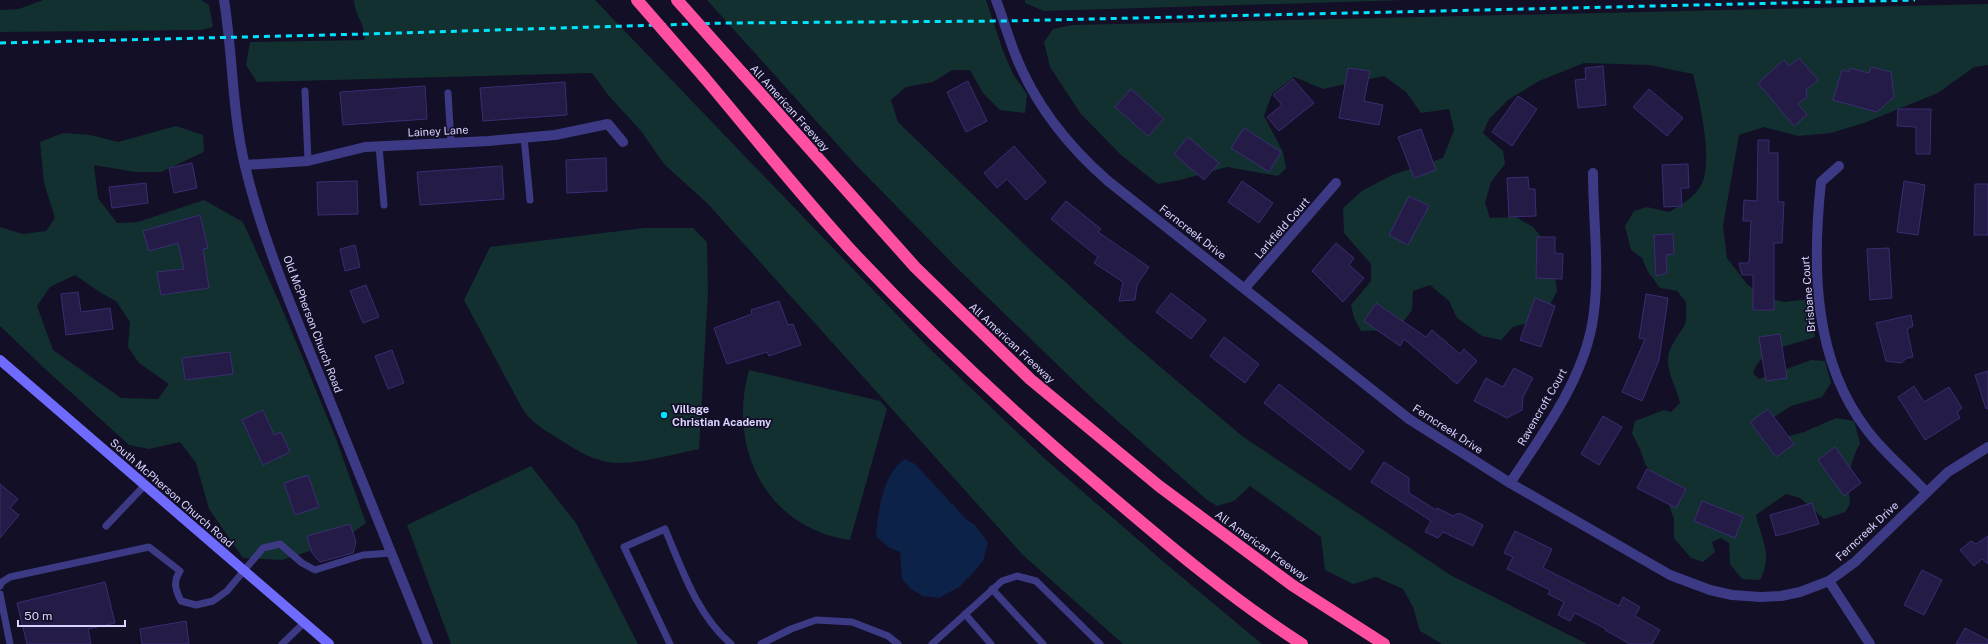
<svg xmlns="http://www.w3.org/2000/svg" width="1988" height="644" viewBox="0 0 1988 644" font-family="'Public Sans',sans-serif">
  <rect width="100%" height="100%" fill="#130f26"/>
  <g fill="#12302f" fill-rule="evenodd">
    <polygon points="43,0 201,0 209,5 213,27 201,30 0,32 0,10 19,9"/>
    <path d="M354,0h241l331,345 119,114 120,104 97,81h-139l-100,-89 -315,-351 -44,-40 -23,-33 -32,-35 -17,-23 -335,9 -11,-17 4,-23 114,-2c3,-13 -10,-26 -10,-40z"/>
    <polygon points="707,0 986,0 1003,51 1013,74 1027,94 1025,113 1000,110 983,93 970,70 952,70 933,82 906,87 891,100 898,122 1028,248 1131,342 1242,436 1452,576 1587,644 1442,644 1420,631 1413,607 1403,589 1376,577 1353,584 1325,570 1321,537 1250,486 1234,501 1217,506 1207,500 1095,401 956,267 854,163"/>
    <polygon points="1025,0 1407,0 1044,11 1025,3"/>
    <path d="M1988,4v61l-14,2 -36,26 -74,30 -33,10 -33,3 -34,-9 -25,8 -16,91 4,32 20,26 16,13 21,5 27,-3 4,38c-22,8 -55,11 -62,36l6,6 52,-19 14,1 6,22 -9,14 -31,9 -20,13 10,19 23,-6 32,-14 18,3 6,22c-12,23 -12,36 -10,61l-5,8 -21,7 -24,-21 -14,-4 -30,21c6,27 17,39 4,65l-18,-1 -12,-15 -1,-21 -8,-5 -9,4 3,10 -12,10 -12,-4 -17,-20v-19l-12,-33 -17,-22 -5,-15 -8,-16 3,-12 29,-11 7,2 9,-9c-3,-16 -13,-28 -12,-45 1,-12 11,-23 17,-34 2,-5 1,-15 1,-22l-9,-11 -17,-3 -12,-16 -6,-14 -11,-8 -6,-24 9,-15 13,-4 22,5c12,-7 23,-13 31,-25 15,-22 -1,-88 -7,-113l-44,-9 -65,-2 -45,18 -31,19 -19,19 -6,14 20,18 2,13 -14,18 -6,21 5,15 26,-1 17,10 14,17 6,18 4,29 -10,20 -12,10 -22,6 -12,13 -19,-4 -25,-18 -8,-17 -19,-16 -17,6 -1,19 -15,20 -36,1 -7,-13 -3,-13 20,-24v-17l-27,-31 -1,-25 19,-17 30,-16 51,-17 11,-28 -5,-21 -28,4 -15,-21 -22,-16 -61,13 -29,-12 -22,17 -8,22 19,36 3,16 -8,8 -51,-9 -47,13 -22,4 -37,-29 -40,-41 -31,-47 -6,-25 9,-13 19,-4z"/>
    <path d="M176,126l27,9 1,17 -43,20h-26l-41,-7 4,33 19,25 21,-1 66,-22 39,22 41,91 51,123 31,87 -25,18 -59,19 -39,-2 -34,-49 -13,-46 -16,-21 -31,7 -20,-4 -86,-78 -43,-41v-99l23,7 23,-3 9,-13 -11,-35 -4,-41 23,-9 27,2 28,7zM75,275l26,18 15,8 14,21 -2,25 11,16 30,21 -11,15 -37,-1 -68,-48 -16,-44 13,-19z"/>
    <path d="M644,228h49l14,14 1,49 -9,158c-25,5 -72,19 -96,12 -16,-4 -30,-13 -44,-22 -14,-9 -28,-16 -37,-31l-58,-108 26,-53z"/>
    <path d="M749,370l131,31 7,8 -37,131c-84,-12 -123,-92 -101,-170z"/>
    <polygon points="531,466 576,523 638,644 451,644 407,525"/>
  </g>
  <path fill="#0c2248" d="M905,459l10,5 51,55 10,7 12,17 -5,18 -9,11 -15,15 -20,11 -16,-2 -12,-7 -9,-10 -2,-27 -12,-5 -12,-11c2,-26 7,-62 29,-77z"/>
  <g fill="#241b47" stroke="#3b2d73">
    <polygon points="1799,58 1818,80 1806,90 1807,97 1798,104 1807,115 1794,126 1758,83 1784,60 1789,66"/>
    <polygon points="1603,66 1606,105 1578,108 1575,80 1586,79 1585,68"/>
    <polygon points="1871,67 1891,72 1894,97 1877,112 1833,100 1842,70 1849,72 1850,68 1869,73"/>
    <polygon points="1348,68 1370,71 1364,101 1383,105 1379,125 1339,118"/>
    <polygon points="1293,79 1314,103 1279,131 1267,117 1282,105 1273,95"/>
    <polygon points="968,81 987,121 966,132 947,92"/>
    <polygon points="565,82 567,115 483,121 480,88"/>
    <polygon points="425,86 427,119 343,125 340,92"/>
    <polygon points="1131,89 1164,119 1148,136 1115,107"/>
    <polygon points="1649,89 1683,118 1667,136 1633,107"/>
    <polygon points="1518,96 1537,109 1512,146 1492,132"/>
    <polygon points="1898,109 1931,109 1930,154 1916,154 1916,127 1897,126"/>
    <polygon points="1244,128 1281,152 1269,172 1231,148"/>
    <polygon points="1421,129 1436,170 1414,178 1398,137"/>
    <polygon points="1188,137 1219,163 1204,180 1174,154"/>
    <polygon points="1758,140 1769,140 1769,153 1778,153 1778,202 1784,202 1782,243 1774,243 1774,310 1753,310 1753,275 1742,275 1739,263 1749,263 1751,221 1743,221 1744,200 1757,201"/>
    <polygon points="1014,146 1046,182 1026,200 1007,179 997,188 984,173"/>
    <polygon points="606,158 607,191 567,193 566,160"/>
    <polygon points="192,163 197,188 174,193 169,168"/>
    <polygon points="1688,164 1689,188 1681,188 1682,206 1664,207 1662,165"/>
    <polygon points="502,166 504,199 420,205 417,172"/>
    <polygon points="1528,177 1529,189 1535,189 1536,216 1509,217 1507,178"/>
    <polygon points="357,181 358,214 318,215 317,182"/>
    <polygon points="1242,181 1273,203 1259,223 1228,202"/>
    <polygon points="1904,181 1925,185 1918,235 1897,232"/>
    <polygon points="146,183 148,203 112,208 109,187"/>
    <polygon points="1975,184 1988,184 1988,235 1974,235"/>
    <polygon points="1409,196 1429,206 1408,245 1389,235"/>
    <polygon points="1066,201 1101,229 1098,232 1149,267 1137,285 1135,300 1119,301 1123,282 1094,263 1098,257 1051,219"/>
    <polygon points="200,215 208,248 203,249 209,288 161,295 157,272 184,269 178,243 149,251 143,231"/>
    <polygon points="1673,234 1674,254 1666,255 1667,273 1656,276 1654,235"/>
    <polygon points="1537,237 1555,237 1555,253 1563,254 1562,279 1536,278"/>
    <polygon points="1336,243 1354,258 1349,265 1364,278 1343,302 1312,271"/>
    <polygon points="355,245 360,267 345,271 340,249"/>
    <polygon points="1889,248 1892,298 1870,300 1867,249"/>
    <polygon points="366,285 379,317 363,323 350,291"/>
    <polygon points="78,292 81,312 110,308 113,329 66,335 61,294"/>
    <polygon points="1171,293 1206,320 1191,339 1156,312"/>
    <polygon points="1646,294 1668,298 1659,360 1642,401 1622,392 1645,339 1639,338"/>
    <polygon points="1535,298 1555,306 1541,347 1520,340"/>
    <polygon points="779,301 788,325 793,324 801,345 769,356 767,352 727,364 714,328 752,314 751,310"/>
    <polygon points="1376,303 1426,337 1432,330 1460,354 1464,349 1477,361 1457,384 1404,339 1400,346 1364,321"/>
    <polygon points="1911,315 1913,326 1907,329 1913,357 1907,358 1901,363 1886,361 1876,323"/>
    <polygon points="1780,334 1787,378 1766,381 1759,337"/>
    <polygon points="1224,337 1259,364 1245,383 1210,356"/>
    <polygon points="392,350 404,383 388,389 375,356"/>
    <polygon points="230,352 233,374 185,380 182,358"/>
    <polygon points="1514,368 1533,378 1523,397 1522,410 1507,418 1474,401 1486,378 1503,387"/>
    <polygon points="1988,371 1988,408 1986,409 1975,375"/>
    <polygon points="1279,384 1364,451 1350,470 1264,403"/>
    <polygon points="1914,386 1924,402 1949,387 1962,408 1957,412 1960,418 1925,440 1898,397"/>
    <polygon points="1768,409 1794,444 1776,457 1750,422"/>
    <polygon points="263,410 274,435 281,432 290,452 263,465 242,420"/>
    <polygon points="1603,416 1622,427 1599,465 1581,454"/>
    <polygon points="1835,447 1861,483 1844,496 1818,460"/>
    <polygon points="1384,462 1409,478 1409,493 1436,510 1437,508 1453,516 1459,513 1483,525 1473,546 1443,532 1438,538 1425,532 1431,521 1371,482"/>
    <polygon points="1647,469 1686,489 1676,508 1637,488"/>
    <polygon points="308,475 319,507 295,515 284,483"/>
    <polygon points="0,484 18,499 10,508 19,515 0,538"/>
    <polygon points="1702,501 1743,517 1735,538 1694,521"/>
    <polygon points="1812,503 1819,524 1776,536 1770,515"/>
    <polygon points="350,524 356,542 353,553 320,562 312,553 307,536"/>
    <polygon points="1515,531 1552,549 1543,568 1619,606 1623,597 1640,607 1635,616 1660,630 1652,644 1630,644 1605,630 1606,629 1575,613 1570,621 1558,615 1564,602 1548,594 1550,590 1507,569 1513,557 1504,553"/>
    <polygon points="1988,536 1988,564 1982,559 1974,566 1960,550 1971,541 1976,544"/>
    <polygon points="1922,570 1942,580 1924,615 1904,605"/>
    <polygon points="105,582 115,623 88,629 91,644 27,644 17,603"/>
    <polygon points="186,621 189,644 142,644 140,629"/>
    <polygon points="1965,628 1988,640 1988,644 1956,644"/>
  </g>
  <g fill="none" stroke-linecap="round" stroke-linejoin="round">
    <g stroke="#3d3a85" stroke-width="7">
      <polyline points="305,91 308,161"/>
      <polyline points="448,93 451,143"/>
      <polyline points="524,137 530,200"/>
      <polyline points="379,146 384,205"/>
      <polyline points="106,526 145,485"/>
      <path d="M0,586l2,-4 8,-5 139,-30 31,24c-7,11 -5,18 1,30l15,4 17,-4 14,-10 36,-43 17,-4 22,19 13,7 48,-15 28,-2"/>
      <polyline points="992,589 1043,644"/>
      <polyline points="0,594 10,644"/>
      <polyline points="965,614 991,644"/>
      <polyline points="282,644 304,623"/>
      <path d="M670,644l-46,-97 41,-18c17,40 32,86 66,115"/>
      <polyline points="761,644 791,629 816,620 852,622 888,636 898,644"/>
      <polyline points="932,644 1002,581 1017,576 1036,581 1100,644"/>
    </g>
    <g stroke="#3d3a85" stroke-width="10">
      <path d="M224,0c9,55 8,112 21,166 18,75 49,147 78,218 35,87 70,173 105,260"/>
      <path d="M996,0c7,18 12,36 19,54 20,51 53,92 93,127l301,238 101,64 160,92 40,15 22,5 29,2 20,-1 19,-4 29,-11 26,-19 93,-90 40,-25"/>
      <polyline points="245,165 308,161 365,147 489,141 555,135 608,124 623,142"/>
      <path d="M1839,166l-18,16c-9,84 -8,178 46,248 17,23 40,41 59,62"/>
      <polyline points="1245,288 1336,183"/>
      <path d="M1510,483c32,-48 71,-100 82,-158 9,-50 1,-101 1,-152"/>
      <polyline points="1829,581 1870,644"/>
    </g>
    <polyline stroke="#6f6bff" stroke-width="10" points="0,360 329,644"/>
    <g stroke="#ff4fa3" stroke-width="12">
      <polyline points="743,74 915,267 1030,379 1159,486 1292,585 1384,644"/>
      <path d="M704,77c48,57 95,116 145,171 80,86 167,167 256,243 63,54 127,108 197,153"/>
    </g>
    <polyline stroke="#00e5ff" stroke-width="3" stroke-dasharray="6 5" stroke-linecap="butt" points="0,43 365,34 726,23 1004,21 1915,0"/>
    <g stroke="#ff4fa3" stroke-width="12">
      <polyline points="637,0 704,77"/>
      <polyline points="677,0 743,74"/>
    </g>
  </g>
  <circle fill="#00e5ff" stroke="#130f26" stroke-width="1.5" cx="664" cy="415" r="4"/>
  <g text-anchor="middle" stroke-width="3.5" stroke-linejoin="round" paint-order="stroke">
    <g font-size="11" fill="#d9d4ff" stroke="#130f26">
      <text transform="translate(790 108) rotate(48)" y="4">All American Freeway</text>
      <text transform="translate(438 131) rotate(-3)" y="4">Lainey Lane</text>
      <text transform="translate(1282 228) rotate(-49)" y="4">Larkfield Court</text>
      <text transform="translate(1193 232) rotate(38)" y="4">Ferncreek Drive</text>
      <text transform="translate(1808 294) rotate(-95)" y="4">Brisbane Court</text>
      <text transform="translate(313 324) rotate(69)" y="4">Old McPherson Church Road</text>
      <text transform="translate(1012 343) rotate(43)" y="4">All American Freeway</text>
      <text transform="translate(1542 407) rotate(-60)" y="4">Ravencroft Court</text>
      <text transform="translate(1448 429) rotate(33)" y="4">Ferncreek Drive</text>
      <text transform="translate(172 493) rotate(41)" y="4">South McPherson Church Road</text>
      <text transform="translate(1867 531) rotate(-43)" y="4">Ferncreek Drive</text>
      <text transform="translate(1262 546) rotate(36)" y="4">All American Freeway</text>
    </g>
    <g font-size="11" font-weight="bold" fill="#d9d4ff" stroke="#130f26" text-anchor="start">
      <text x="672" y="413">Village<tspan x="672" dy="13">Christian Academy</tspan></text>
    </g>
  </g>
  <path d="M18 620v6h107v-6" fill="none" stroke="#d9d4ff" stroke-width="2"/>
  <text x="24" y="620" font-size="12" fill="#d9d4ff" stroke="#130f26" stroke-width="3" paint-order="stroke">50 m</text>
</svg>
